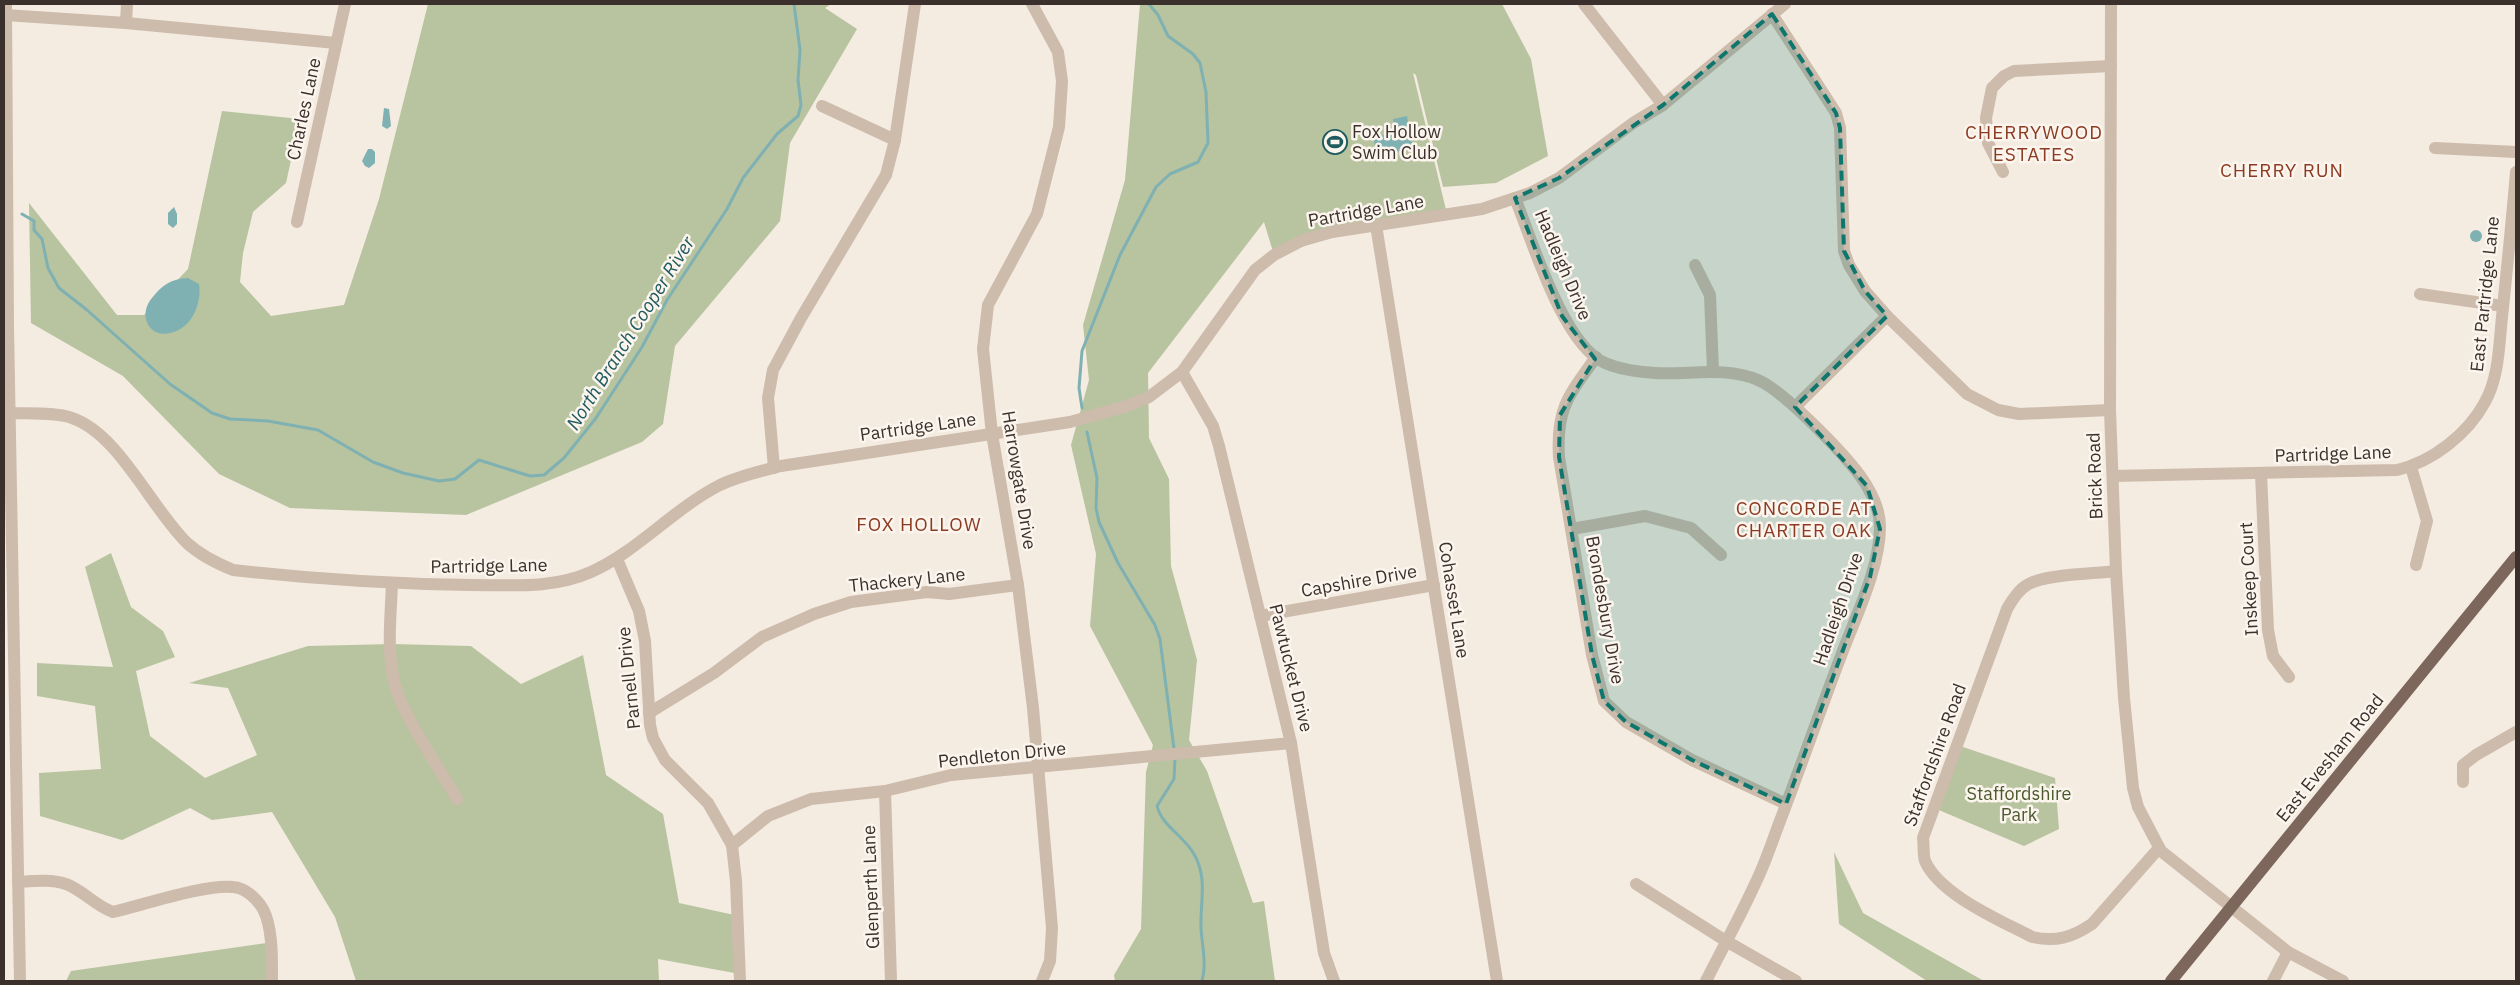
<svg xmlns="http://www.w3.org/2000/svg" width="2520" height="985" viewBox="0 0 2520 985" font-family="'IBM Plex Sans',sans-serif">
  <rect width="100%" height="100%" fill="#f4ebe1"/>
  <g fill="#b8c4a0">
    <polygon points="428,4 831,4 825,8 857,29 790,143 780,221 675,346 663,424 642,442 466,515 290,508 219,474 123,376 31,323 29,203 117,315 144,315 188,269 222,111 300,119 286,183 253,212 243,253 240,282 271,316 344,305 379,199"/>
    <polygon points="1140,4 1502,4 1531,59 1548,156 1496,183 1443,187 1416,75 1413,73 1447,214 1376,225 1274,255 1264,222 1148,373 1149,438 1169,479 1171,566 1197,660 1189,740 1207,771 1253,903 1264,901 1275,981 1115,981 1114,975 1141,929 1146,772 1153,745 1090,626 1096,554 1071,445 1089,380 1083,325 1125,180"/>
    <polygon points="111,553 131,607 163,631 175,657 136,671 150,736 205,778 257,755 228,688 189,683 308,646 392,644 471,646 521,684 583,655 606,775 663,814 679,903 739,916 740,974 658,959 659,981 356,981 335,917 272,812 212,820 190,808 122,840 40,816 39,773 101,769 95,706 37,696 37,663 113,667 85,567"/>
    <polygon points="1957,745 2055,778 2059,829 2024,846 1934,808"/>
    <polygon points="1834,852 1863,913 1984,981 1927,981 1839,924"/>
    <polygon points="274,942 272,981 66,981 71,971"/>
  </g>
  <g fill="#7fb0b2">
    <polygon points="384,108 389,109 391,126 387,129 382,126"/>
    <polygon points="1407,116 1413,149 1377,155 1373,137 1395,133 1393,119"/>
    <polygon points="368,149 372,149 375,152 375,163 369,168 365,166 362,161"/>
    <polygon points="174,207 177,214 177,224 173,228 168,224 168,213"/>
    <circle cx="2476" cy="236" r="6"/>
    <path d="M188,278l11,6c3,19 -7,45 -29,49 -22,5 -32,-19 -18,-35 10,-13 19,-19 36,-20z"/>
  </g>
  <g fill="none" stroke-linecap="round" stroke-linejoin="round">
    <g stroke="#7fb0b2" stroke-width="3">
      <polyline points="22,214 34,221 34,230 42,239 48,268 59,288 87,310 170,384 212,413 230,419 268,421 318,430 373,462 403,473 439,481 455,479 479,460 530,476 544,475 564,458 596,418 642,347 667,300 727,209 743,178 777,134 798,116 801,105 798,80 800,50 794,4"/>
      <polyline points="1082,408 1079,388 1082,351 1120,255 1156,187 1170,174 1198,162 1208,143 1206,92 1200,63 1193,54 1168,36 1158,15 1149,4"/>
      <polyline points="1087,432 1097,478 1096,508 1099,522 1118,563 1155,625 1160,639 1174,749"/>
      <path d="M1175,759l-1,20 -17,27c5,20 26,29 37,48 14,25 6,47 7,74 1,18 6,36 1,53"/>
    </g>
    <g stroke="#cdbbac" stroke-width="12">
      <polyline points="6,4 8,328 20,981"/>
      <polyline points="1032,4 1058,52 1062,81 1059,127 1037,214 988,305 983,349 992,434 1018,585 1033,708 1052,928 1050,961 1042,981"/>
      <polyline points="1584,4 1663,105"/>
      <polyline points="2111,4 2110,410 2116,571 2124,698 2133,788 2138,807 2161,851 2288,952 2343,981"/>
      <polyline points="1772,14 1836,113 1840,128 1844,251 1849,265 1865,291 1887,316 1967,394 1998,410 2019,414 2110,410"/>
      <polyline points="5,15 126,23 336,43"/>
      <polyline points="126,23 127,4"/>
      <polyline points="822,106 895,140"/>
      <polyline points="2435,148 2516,152"/>
      <polyline points="2003,172 1988,143 1986,118 1992,88 2004,76 2014,71 2111,66"/>
      <path d="M1515,198c17,42 48,147 90,165 14,6 34,9 50,10 34,2 70,-7 103,7 26,11 96,82 110,108 7,12 12,26 12,39 0,41 -25,91 -39,129 -21,55 -40,110 -61,165 -8,21 -15,43 -25,63 -15,33 -33,65 -49,97"/>
      <polyline points="297,222 345,4"/>
      <polyline points="1376,225 1497,981"/>
      <polyline points="1695,265 1710,295 1713,371"/>
      <polyline points="2420,294 2503,306"/>
      <path d="M1596,357c-27,38 -40,51 -37,100l33,198 12,46 22,21 66,38 94,44"/>
      <polyline points="1182,372 1213,426 1219,446 1291,743 1324,953 1334,981"/>
      <polyline points="1795,407 1887,316"/>
      <path d="M11,413c18,1 43,-1 61,5 47,16 79,90 115,125 13,12 29,20 46,27 79,9 159,14 238,15 41,0 82,4 120,-13 47,-21 82,-63 129,-87 19,-9 41,-14 61,-19l289,-44 57,-16 22,-9 33,-25 73,-102 19,-15 29,-15 29,-8 150,-23 48,-16 29,-15 74,-55 30,-18 122,-101"/>
      <polyline points="2411,467 2427,521 2416,565"/>
      <polyline points="774,468 768,398 773,370 801,318 886,175 895,140 915,4"/>
      <polyline points="2261,474 2268,630 2273,656 2289,677"/>
      <path d="M2113,476l284,-6c35,-8 71,-36 88,-68 14,-25 14,-57 17,-85 5,-48 10,-97 14,-145"/>
      <polyline points="1572,529 1645,516 1691,528 1721,555"/>
      <polyline points="617,559 639,611 645,641 650,725 653,738 665,760 708,803 732,845 736,881 740,981"/>
      <path d="M2116,571c-22,3 -72,3 -89,14 -9,5 -15,15 -20,24l-84,229c1,7 0,17 2,23 15,34 75,59 107,76 24,5 39,1 60,-13l67,-76"/>
      <path d="M392,583c-1,30 -5,63 1,93 5,34 46,91 64,123"/>
      <polyline points="1260,616 1434,585"/>
      <polyline points="649,713 714,673 762,637 814,614 851,602 927,592 949,594 1018,585"/>
      <polyline points="2463,782 2463,765 2476,755 2516,732"/>
      <polyline points="885,791 891,981"/>
      <polyline points="732,845 768,816 811,799 885,791 951,775 1291,743"/>
      <path d="M18,882c15,-1 33,-3 48,2 17,6 29,22 47,28 30,-7 92,-28 120,-25 13,1 24,12 30,22 10,19 9,51 9,72"/>
      <polyline points="1636,884 1726,941 1796,981"/>
      <polyline points="2273,981 2288,952"/>
    </g>
    <polyline stroke="#7d675c" stroke-width="12" points="2171,981 2516,557"/>
  </g>
  <path fill="#0f766e" fill-opacity="0.2" stroke="#0f766e" stroke-width="4" stroke-dasharray="10 6" stroke-linejoin="round" d="M1772,14l64,99 4,15 4,123 21,40 22,25 -92,91 72,79 13,43 -10,48 -84,227 -94,-44 -66,-38 -22,-21 -12,-46 -33,-198 1,-42 35,-56 -33,-43 -47,-118 44,-20 104,-73z"/>
  <defs>
    <symbol id="stadium-ring" viewBox="-11 -11 22 22"><circle r="9.5" fill="#fbf5ee" stroke="#1f5a5e" stroke-width="1.5"/><path d="M0-5a6.5 5 0 1 0 0 10a6.5 5 0 1 0 0-10ZM-3.5-1.8h7v3.6h-7Z" fill="#1f5a5e"/></symbol>
  </defs>
  <g fill-rule="evenodd">
    <use href="#stadium-ring" x="1321" y="128" width="28" height="28"/>
  </g>
  <g text-anchor="middle" stroke-width="5" stroke-linejoin="round" paint-order="stroke">
    <g font-size="18" fill="#3b302b" stroke="#fbf5ee">
      <text transform="translate(304 109) rotate(-78)" y="6">Charles Lane</text>
      <text transform="translate(1366 211) rotate(-10)" y="6">Partridge Lane</text>
      <text transform="translate(1563 265) rotate(67)" y="6">Hadleigh Drive</text>
      <text transform="translate(2485 294) rotate(-84)" y="6">East Partridge Lane</text>
      <text transform="translate(918 427) rotate(-8)" y="6">Partridge Lane</text>
      <text transform="translate(2333 454) rotate(-2)" y="6">Partridge Lane</text>
      <text transform="translate(2095 476) rotate(-92)" y="6">Brick Road</text>
      <text transform="translate(1019 480) rotate(81)" y="6">Harrowgate Drive</text>
      <text transform="translate(489 566) rotate(-1)" y="6">Partridge Lane</text>
      <text transform="translate(2249 579) rotate(-93)" y="6">Inskeep Court</text>
      <text transform="translate(907 580) rotate(-6)" y="6">Thackery Lane</text>
      <text transform="translate(1359 581) rotate(-10)" y="6">Capshire Drive</text>
      <text transform="translate(1454 600) rotate(81)" y="6">Cohasset Lane</text>
      <text transform="translate(1838 609) rotate(-71)" y="6">Hadleigh Drive</text>
      <text transform="translate(1605 610) rotate(80)" y="6">Brondesbury Drive</text>
      <text transform="translate(1291 668) rotate(76)" y="6">Pawtucket Drive</text>
      <text transform="translate(629 678) rotate(-96)" y="6">Parnell Drive</text>
      <text transform="translate(1002 755) rotate(-6)" y="6">Pendleton Drive</text>
      <text transform="translate(1935 755) rotate(-70)" y="6">Staffordshire Road</text>
      <text transform="translate(2330 758) rotate(-51)" y="6">East Evesham Road</text>
      <text transform="translate(871 887) rotate(-92)" y="6">Glenperth Lane</text>
    </g>
    <g font-size="18" fill="#3b302b" stroke="#fbf5ee" text-anchor="start">
      <text x="1352" y="138">Fox Hollow<tspan x="1352" dy="21">Swim Club</tspan></text>
    </g>
    <g font-size="18" fill="#4a5a2e" stroke="#fbf5ee">
      <text x="2019" y="800">Staffordshire<tspan x="2019" dy="21">Park</tspan></text>
    </g>
    <g font-size="19" letter-spacing="1" fill="#8c3b22" stroke="#fbf5ee">
      <text x="2034" y="139">CHERRYWOOD<tspan x="2034" dy="22">ESTATES</tspan></text>
      <text x="2282" y="177">CHERRY RUN</text>
      <text x="1804" y="515">CONCORDE AT<tspan x="1804" dy="22">CHARTER OAK</tspan></text>
      <text x="919" y="531">FOX HOLLOW</text>
    </g>
    <g font-size="19" font-style="italic" fill="#1f5a5e" stroke="#fbf5ee">
      <text transform="translate(630 333) rotate(-58)" y="7">North Branch Cooper River</text>
    </g>
  </g>
  <rect width="2520" height="985" fill="none" stroke="#3b302b" stroke-width="10"/>
</svg>
